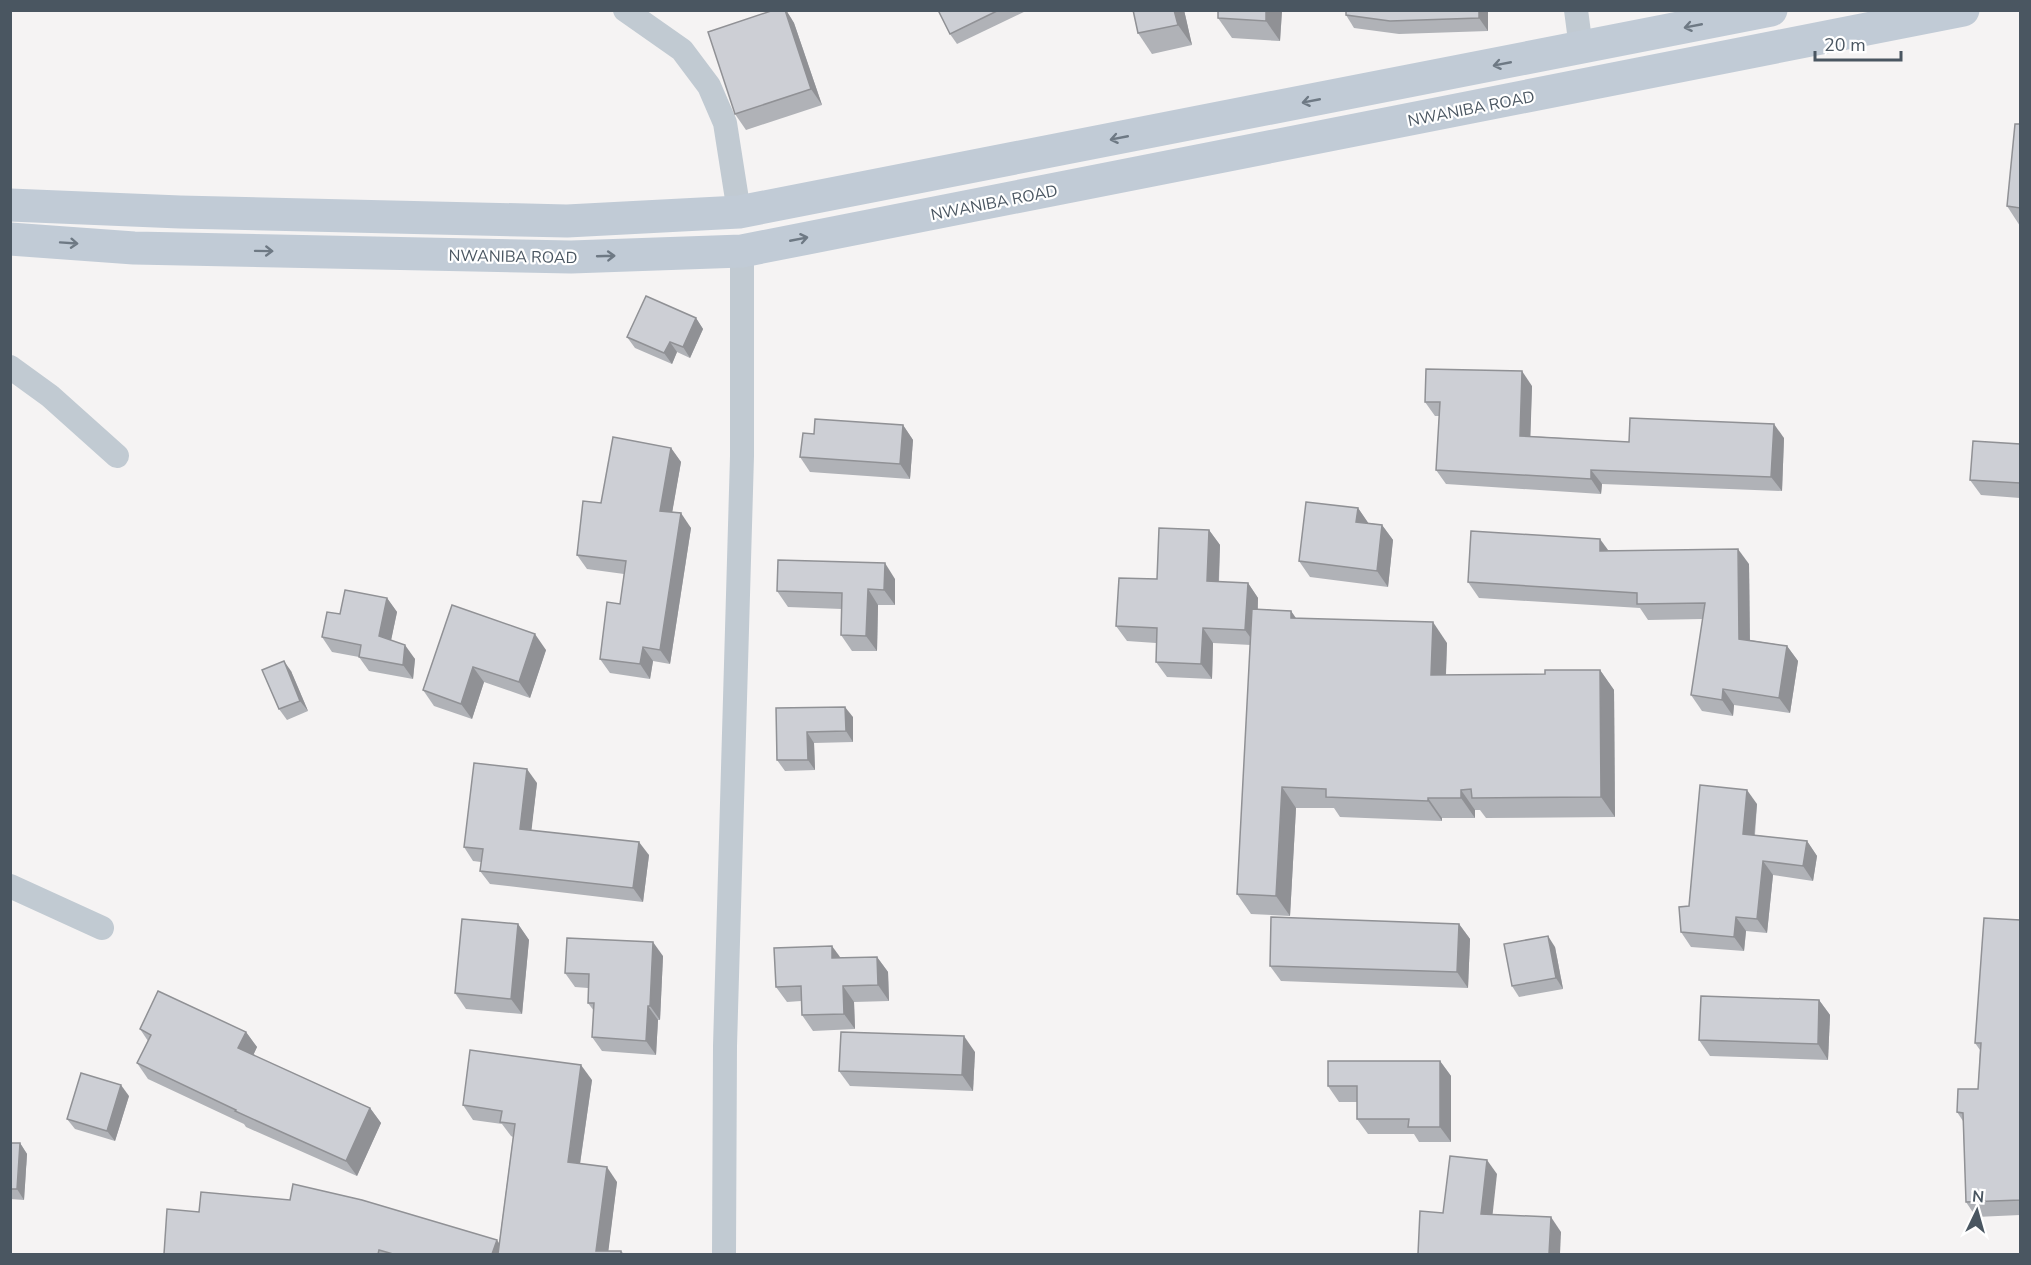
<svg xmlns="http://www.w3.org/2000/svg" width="2031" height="1265" viewBox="0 0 2031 1265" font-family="'Nunito Sans',sans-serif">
  <rect width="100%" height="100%" fill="#f5f3f3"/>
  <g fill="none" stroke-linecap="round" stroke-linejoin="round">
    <g stroke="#c1cad2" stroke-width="24">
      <polyline points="625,10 682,50 709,86 725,123 739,212"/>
      <polyline points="1576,10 1581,48"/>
      <polyline points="10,367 50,396 117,456"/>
      <polyline points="10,886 102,928"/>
      <polyline points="724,1254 725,1046 742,456 742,251"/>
    </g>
    <g stroke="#c1cbd6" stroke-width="33">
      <polyline points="10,205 180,212 567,221 739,212 1771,10"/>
      <polyline points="10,239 134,248 571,257 742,251 1963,10"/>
    </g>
  </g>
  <g fill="#b0b2b7">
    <polygon points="774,10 786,10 794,23 822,105 746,130 735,114"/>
    <polygon points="938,10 1028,10 957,44 950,34"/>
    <polygon points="1133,10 1184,10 1192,45 1152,54 1138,33"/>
    <polygon points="1218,10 1282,10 1280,41 1232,38 1218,18"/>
    <polygon points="1488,10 1488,31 1399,34 1354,28 1346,15"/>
    <polygon points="2020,124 2020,226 2007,206"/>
    <polygon points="696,318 703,329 690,358 677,352 672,364 635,348 627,337"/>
    <polygon points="1532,386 1530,436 1629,442 1784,438 1782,491 1602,484 1601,494 1446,484 1436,470 1439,416 1435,416 1425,402"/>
    <polygon points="903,425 913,440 910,479 810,472 800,457 814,434"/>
    <polygon points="2020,444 2020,498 1981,495 1970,480"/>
    <polygon points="671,448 681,462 672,512 691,528 670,664 653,661 650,679 610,673 600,659 620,604 624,574 587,569 577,555"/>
    <polygon points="1358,508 1368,523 1382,525 1393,540 1388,587 1310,577 1299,561"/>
    <polygon points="1209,530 1220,545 1219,582 1248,583 1258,598 1258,609 1291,611 1296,618 1447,643 1446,675 1545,674 1600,670 1614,690 1615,817 1486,818 1480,810 1475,810 1475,818 1442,818 1442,821 1340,817 1334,808 1296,808 1290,916 1251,914 1237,894 1251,645 1213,643 1212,679 1167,677 1156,662 1156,643 1127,641 1116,626 1157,579"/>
    <polygon points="1609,550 1749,564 1750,640 1787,646 1798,661 1790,713 1734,705 1733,716 1702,711 1691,695 1703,619 1648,620 1640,608 1479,598 1468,582"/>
    <polygon points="895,579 895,605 878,605 877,651 852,651 841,635 842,609 788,607 777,591"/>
    <polygon points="387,598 397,612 391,640 415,659 413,679 369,671 359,657 332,652 322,637 340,614"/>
    <polygon points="452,605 546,650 530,698 484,682 472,719 434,706 423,690"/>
    <polygon points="291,671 308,711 287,720 279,709"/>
    <polygon points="776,708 853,717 853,742 814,743 815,770 785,771 777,760"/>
    <polygon points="537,783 531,830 649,855 643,902 490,884 480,871 481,862 473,861 464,847"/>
    <polygon points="1757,804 1755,835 1807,841 1817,856 1813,881 1773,875 1767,933 1746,931 1744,951 1691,947 1681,932 1689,906"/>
    <polygon points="2020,920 2020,1215 1976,1217 1966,1202 1963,1121 1957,1112 1978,1089 1980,1050 1975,1043"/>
    <polygon points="518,924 529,940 522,1014 466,1009 455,993"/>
    <polygon points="1459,924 1470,939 1468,988 1281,981 1270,966"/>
    <polygon points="1555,947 1563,989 1519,997 1512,986"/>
    <polygon points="663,956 660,1020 658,1020 656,1055 602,1051 592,1037 594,1011 588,1003 588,988 575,987 565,973"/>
    <polygon points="877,957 888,972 889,1001 854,1002 855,1029 813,1031 802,1015 801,1001 787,1002 776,987 840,958"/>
    <polygon points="1819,1000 1830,1015 1828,1060 1710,1056 1699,1040"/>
    <polygon points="140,1029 246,1032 257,1047 253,1055 370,1108 381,1123 357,1176 246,1127 244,1124 148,1079 137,1063 148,1041"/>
    <polygon points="975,1052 973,1091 850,1086 839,1071"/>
    <polygon points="1440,1061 1451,1076 1451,1142 1419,1142 1414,1134 1368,1134 1357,1119 1357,1102 1339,1102 1328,1086"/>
    <polygon points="592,1080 580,1164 617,1182 608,1251 621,1251 624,1254 164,1254 499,1244 513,1137 511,1136 502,1124 473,1120 463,1105"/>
    <polygon points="129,1096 115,1141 75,1129 67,1119"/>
    <polygon points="10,1143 20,1143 27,1154 24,1200 10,1199"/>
  </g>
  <g fill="#909195">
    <polygon points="785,10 786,10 794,23 822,105 811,89"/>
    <polygon points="1174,10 1184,10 1192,45 1178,25"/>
    <polygon points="1266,10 1282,10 1280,41 1266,21"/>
    <polygon points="1479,10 1488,10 1488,31 1479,18"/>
    <polygon points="696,318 703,329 690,358 683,347"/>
    <polygon points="670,342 677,352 672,364 664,353"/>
    <polygon points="1522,371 1532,386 1530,450 1520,436"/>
    <polygon points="1774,424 1784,438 1782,491 1771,477"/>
    <polygon points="903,425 913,440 910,479 900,464"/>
    <polygon points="671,448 681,462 670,525 660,511"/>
    <polygon points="1591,470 1602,484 1601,494 1591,479"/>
    <polygon points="1358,508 1369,524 1356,522"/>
    <polygon points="681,513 691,528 670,664 660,650"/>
    <polygon points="1382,525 1393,540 1388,587 1377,571"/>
    <polygon points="1209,530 1220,545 1218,597 1207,581"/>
    <polygon points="1600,539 1611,554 1600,551"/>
    <polygon points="1738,549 1749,564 1750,654 1739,639"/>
    <polygon points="885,563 895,579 895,605 884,590"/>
    <polygon points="1248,583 1258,598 1256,645 1245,630"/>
    <polygon points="868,589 878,605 877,651 866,636"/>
    <polygon points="387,598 397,612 389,650 379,636"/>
    <polygon points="1291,611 1305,632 1291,618"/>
    <polygon points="1433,622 1447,643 1445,695 1431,675"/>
    <polygon points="1203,628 1213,643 1212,679 1201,664"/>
    <polygon points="535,634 546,650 530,698 519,682"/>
    <polygon points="405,645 415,659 413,679 403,665"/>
    <polygon points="1787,646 1798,661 1790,713 1779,698"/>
    <polygon points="643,647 653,661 650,679 640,664"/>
    <polygon points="284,661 291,671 308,711 300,701"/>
    <polygon points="473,667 484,682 472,719 461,704"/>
    <polygon points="1600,670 1614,690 1615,817 1601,797"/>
    <polygon points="1723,689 1734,705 1733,716 1722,700"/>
    <polygon points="845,707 853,717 853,742 846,731"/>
    <polygon points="807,732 814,743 815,770 808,760"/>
    <polygon points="527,769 537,783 530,843 520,829"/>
    <polygon points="1282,787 1296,808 1290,916 1276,896"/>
    <polygon points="1461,790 1475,810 1475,818 1461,798"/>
    <polygon points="1747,790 1757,804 1753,848 1743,834"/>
    <polygon points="1428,798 1442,818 1442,821 1428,801"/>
    <polygon points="1807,841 1817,856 1813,881 1803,866"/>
    <polygon points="639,842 649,855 643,902 633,888"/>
    <polygon points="1763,861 1773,875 1767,933 1757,919"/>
    <polygon points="1736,917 1746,931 1744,951 1734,937"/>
    <polygon points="518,924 529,940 522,1014 511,999"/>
    <polygon points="1459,924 1470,939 1468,988 1457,972"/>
    <polygon points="1548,936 1555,947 1563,989 1556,978"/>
    <polygon points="653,942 663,956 660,1020 650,1006"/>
    <polygon points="832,946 843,961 832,958"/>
    <polygon points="877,957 888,972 889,1001 878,985"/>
    <polygon points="843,986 854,1002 855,1029 844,1014"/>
    <polygon points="1819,1000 1830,1015 1828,1060 1818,1044"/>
    <polygon points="648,1006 658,1020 656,1055 646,1041"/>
    <polygon points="246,1032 257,1047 249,1064 238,1048"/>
    <polygon points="964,1036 975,1052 973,1091 962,1075"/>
    <polygon points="1440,1061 1451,1076 1451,1142 1440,1127"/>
    <polygon points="581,1065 592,1080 578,1177 568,1162"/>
    <polygon points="121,1085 129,1096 115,1141 107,1131"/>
    <polygon points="370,1108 381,1123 357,1176 346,1161"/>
    <polygon points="20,1143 27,1154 24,1200 17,1189"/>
    <polygon points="1487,1160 1497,1174 1491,1229 1481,1214"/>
    <polygon points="607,1167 617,1182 608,1254 596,1251"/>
    <polygon points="1551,1217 1561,1232 1560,1254 1549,1254"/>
    <polygon points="497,1240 506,1254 492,1254"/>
  </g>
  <g fill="#cdcfd5" stroke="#909195" stroke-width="1.5">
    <polygon points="774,10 785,10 811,89 735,114 708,32"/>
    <polygon points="938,10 999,10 950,34"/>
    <polygon points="1133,10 1174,10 1178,25 1138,33"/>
    <polygon points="1218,10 1266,10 1266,21 1218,18"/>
    <polygon points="1346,10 1479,10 1479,18 1390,21 1346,15"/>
    <polygon points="2015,124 2020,124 2020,208 2007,206"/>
    <polygon points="646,296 696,318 683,347 670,342 664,353 627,337"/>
    <polygon points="1426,369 1522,371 1520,436 1629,442 1630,418 1774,424 1771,477 1591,470 1591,479 1436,470 1440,402 1425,402"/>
    <polygon points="815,419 903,425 900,464 800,457 803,433 814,434"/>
    <polygon points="613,437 671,448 660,511 681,513 660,650 643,647 640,664 600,659 607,602 620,604 626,561 577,555 583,501 601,503"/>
    <polygon points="1973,441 2020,444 2020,483 1970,480"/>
    <polygon points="1306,502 1358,508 1356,522 1382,525 1377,571 1299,561"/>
    <polygon points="1159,528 1209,530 1207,581 1248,583 1245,630 1203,628 1201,664 1156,662 1157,628 1116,626 1119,578 1157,579"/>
    <polygon points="1471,531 1600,539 1600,551 1738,549 1739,639 1787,646 1779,698 1723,689 1722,700 1691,695 1705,603 1637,604 1637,593 1468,582"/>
    <polygon points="778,560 885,563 884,590 868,589 866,636 841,635 842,593 777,591"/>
    <polygon points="345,590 387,598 379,636 405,645 403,665 359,657 361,645 322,637 327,612 340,614"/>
    <polygon points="452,605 535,634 519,682 473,667 461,704 423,690"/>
    <polygon points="1252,609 1291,611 1291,618 1433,622 1431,675 1545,674 1545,670 1600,670 1601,797 1472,798 1471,789 1461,790 1461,798 1428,798 1428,801 1326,797 1326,789 1282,787 1276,896 1237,894"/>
    <polygon points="284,661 300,701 279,709 262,670"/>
    <polygon points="845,707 846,731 807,732 808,760 777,760 776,708"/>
    <polygon points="474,763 527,769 520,829 639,842 633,888 480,871 483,849 464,847"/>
    <polygon points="1700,785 1747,790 1743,834 1807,841 1803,866 1763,861 1757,919 1736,917 1734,937 1681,932 1679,907 1689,906"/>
    <polygon points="1271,917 1459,924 1457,972 1270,966"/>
    <polygon points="1984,918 2020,920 2020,1200 1966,1202 1963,1113 1957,1112 1958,1089 1978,1089 1981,1043 1975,1043"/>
    <polygon points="462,919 518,924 511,999 455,993"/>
    <polygon points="1548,936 1556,978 1512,986 1504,944"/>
    <polygon points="567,938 653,942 650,1006 648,1006 646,1041 592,1037 594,1003 588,1003 589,974 565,973"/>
    <polygon points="832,946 832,958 877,957 878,985 843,986 844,1014 802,1015 801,986 776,987 774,948"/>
    <polygon points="158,991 246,1032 238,1048 370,1108 346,1161 235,1111 236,1110 137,1063 151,1035 140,1029"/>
    <polygon points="1701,996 1819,1000 1818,1044 1699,1040"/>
    <polygon points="841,1032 964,1036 962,1075 839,1071"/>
    <polygon points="470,1050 581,1065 568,1162 607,1167 596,1251 621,1251 621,1254 498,1254 515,1124 500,1122 502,1111 463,1105"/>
    <polygon points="1328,1061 1440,1061 1440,1127 1408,1127 1409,1119 1357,1119 1357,1086 1328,1086"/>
    <polygon points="81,1073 121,1085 107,1131 67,1119"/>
    <polygon points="10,1143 20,1143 17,1189 10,1189"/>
    <polygon points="1450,1156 1487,1160 1481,1214 1551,1217 1549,1254 1418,1254 1420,1211 1443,1213"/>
    <polygon points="293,1184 362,1200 497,1240 492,1254 393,1254 379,1250 378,1254 164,1254 167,1209 199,1212 201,1192 290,1200"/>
  </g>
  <defs><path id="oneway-shaft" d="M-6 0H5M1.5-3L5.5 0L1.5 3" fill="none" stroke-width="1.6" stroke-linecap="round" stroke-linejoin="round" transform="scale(1.5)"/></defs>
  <g stroke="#6e7984">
    <use href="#oneway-shaft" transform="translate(1693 26) rotate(169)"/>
    <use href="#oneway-shaft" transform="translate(1502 64) rotate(169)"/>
    <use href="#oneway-shaft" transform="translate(1311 101) rotate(169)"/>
    <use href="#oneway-shaft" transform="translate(1119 138) rotate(169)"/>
    <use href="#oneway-shaft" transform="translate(799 239) rotate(-11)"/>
    <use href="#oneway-shaft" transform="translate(69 243) rotate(4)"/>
    <use href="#oneway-shaft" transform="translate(264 251) rotate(1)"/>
    <use href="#oneway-shaft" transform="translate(606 256) rotate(-2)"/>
  </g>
  <g text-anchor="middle" stroke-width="4.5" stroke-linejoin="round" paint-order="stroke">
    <g font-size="16" fill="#4a5661" stroke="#fff">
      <text transform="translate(1471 108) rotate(-11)" y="6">NWANIBA ROAD</text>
      <text transform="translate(994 202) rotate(-11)" y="6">NWANIBA ROAD</text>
      <text transform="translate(513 256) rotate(1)" y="6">NWANIBA ROAD</text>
    </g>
  </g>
  <rect width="2031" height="1265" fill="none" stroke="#4a5661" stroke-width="24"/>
  <g transform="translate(1977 1211) rotate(5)" stroke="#ffffff" stroke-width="4.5" paint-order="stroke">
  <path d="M0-4.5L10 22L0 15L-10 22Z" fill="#4a5661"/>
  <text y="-9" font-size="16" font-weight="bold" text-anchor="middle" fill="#4a5661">N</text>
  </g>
  <path d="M1815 51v9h86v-9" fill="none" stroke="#4a5661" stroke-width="3"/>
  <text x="1824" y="51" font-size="18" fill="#4a5661" stroke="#ffffff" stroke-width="4.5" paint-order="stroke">20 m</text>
</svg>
